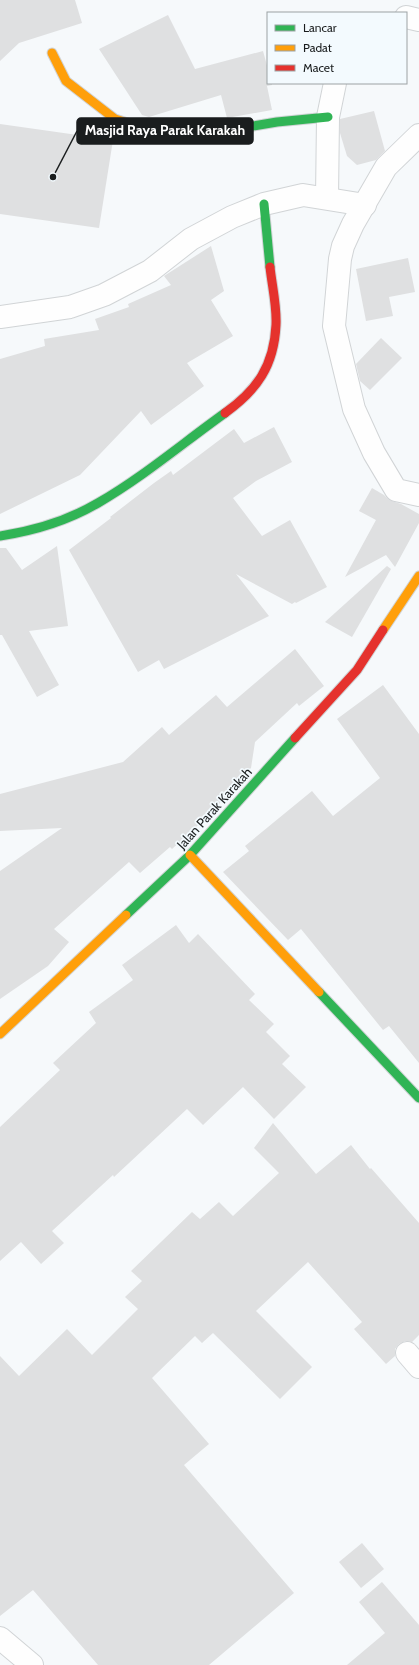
<svg xmlns="http://www.w3.org/2000/svg" width="419" height="1665" viewBox="0 0 419 1665" font-family="Cabin,sans-serif">
  <rect width="100%" height="100%" fill="#f6f9fb"/>
  <g fill="#dfe0e1">
    <polygon points="0,0 75,0 82,23 19,43 0,61"/>
    <polygon points="168,15 195,69 263,51 268,69 268,83 272,83 272,85 267,86 272,110 227,118 221,95 149,117 142,115 99,49"/>
    <polygon points="374,111 385,151 376,160 357,165 347,156 340,133 340,119"/>
    <polygon points="0,124 113,140 99,228 0,214"/>
    <polygon points="211,246 224,291 211,300 233,336 187,363 204,386 151,425 141,411 80,475 0,514 0,359 45,346 44,339 99,330 95,319 129,307 128,304 171,285 164,276"/>
    <polygon points="408,258 415,292 389,297 393,316 366,321 356,269"/>
    <polygon points="381,338 402,358 370,390 360,381 356,364"/>
    <polygon points="274,427 292,462 256,481 233,498 262,536 290,520 327,587 296,603 295,602 292,604 236,574 269,616 164,669 159,660 138,672 69,550 111,518 110,517 154,483 171,471 173,475 234,429 244,443"/>
    <polygon points="372,488 384,495 389,500 401,504 419,514 419,523 395,567 386,555 345,577 376,520 359,511"/>
    <polygon points="57,546 68,626 29,631 59,685 37,697 2,635 0,635 0,548 6,548 22,570"/>
    <polygon points="387,566 391,569 352,637 325,622"/>
    <polygon points="295,649 324,686 299,706 297,703 255,742 251,768 227,789 230,792 206,818 172,849 170,847 140,873 129,862 54,929 69,942 48,966 0,999 0,871 62,828 0,831 0,794 123,762 162,727 169,735 216,695 227,707"/>
    <polygon points="383,685 419,734 419,1063 389,1026 383,1030 301,929 288,940 223,872 249,851 245,846 312,791 333,816 380,778 337,719"/>
    <polygon points="176,925 189,943 198,934 255,994 249,1000 274,1024 266,1032 290,1056 282,1064 306,1087 274,1119 243,1087 203,1125 187,1109 114,1177 113,1175 52,1231 64,1243 41,1264 21,1242 0,1261 0,1127 60,1070 53,1063 96,1023 89,1012 133,980 122,965"/>
    <polygon points="273,1123 316,1174 351,1145 370,1169 371,1168 419,1223 419,1335 412,1342 405,1341 399,1344 395,1349 395,1356 386,1364 354,1329 362,1322 308,1262 256,1311 312,1367 280,1399 213,1333 202,1343 195,1336 152,1378 209,1444 184,1465 294,1593 209,1665 98,1665 33,1590 0,1616 0,1356 19,1376 67,1329 92,1355 138,1309 125,1297 142,1281 131,1271 192,1212 200,1219 219,1202 233,1216 279,1173 254,1148"/>
    <polygon points="362,1543 384,1569 361,1588 339,1562"/>
    <polygon points="382,1582 419,1625 419,1665 347,1665 385,1633 359,1602"/>
  </g>
  <g fill="none" stroke-linecap="round" stroke-linejoin="round">
    <defs>
      <g id="street">
        <polyline points="406,17 419,20"/>
        <polyline points="419,135 386,167 353,224 343,246 340,259 334,326 354,409 374,453 396,490 419,495"/>
        <polyline points="327,198 328,117 335,83"/>
        <polyline points="0,317 70,307 104,295 150,271 191,239 232,217 264,204 303,195 365,205"/>
        <polyline points="407,1353 419,1367"/>
        <polyline points="0,1638 32,1665"/>
      </g>
      <g id="fast">
        <polyline points="146,129 157,133 218,132 277,122 328,117"/>
        <polyline points="264,204 270,267"/>
        <path d="M0,536c33,-5 69,-16 98,-33 45,-26 85,-60 127,-90"/>
        <polyline points="126,915 190,855 295,738"/>
        <polyline points="319,992 419,1098"/>
      </g>
      <g id="slow">
        <polyline points="52,53 66,81 115,119 146,129"/>
        <polyline points="383,630 419,576"/>
        <polyline points="190,855 319,992"/>
        <polyline points="0,1034 126,915"/>
      </g>
      <g id="jam">
        <path d="M225,413c32,-23 49,-47 51,-88 1,-19 -4,-39 -6,-58"/>
        <polyline points="295,738 357,670 383,630"/>
      </g>
    </defs>
    <use href="#street" stroke="#d1d4d6" stroke-width="24"/>
    <use href="#fast" stroke="#d1d4d6" stroke-width="11"/>
    <use href="#slow" stroke="#d1d4d6" stroke-width="11"/>
    <use href="#jam" stroke="#d1d4d6" stroke-width="11"/>
    <use href="#street" stroke="#fefefe" stroke-width="22"/>
    <use href="#fast" stroke="#30b455" stroke-width="9"/>
    <use href="#slow" stroke="#ff9f0a" stroke-width="9"/>
    <use href="#jam" stroke="#e5322d" stroke-width="9"/>
  </g>
  <g text-anchor="middle" stroke-width="3.5" stroke-linejoin="round" paint-order="stroke">
    <g font-size="13" fill="#1a1d1e" stroke="#f3fafe">
      <text transform="translate(214 808) rotate(-48)" y="5">Jalan Parak Karakah</text>
    </g>
  </g>
  <path fill="none" stroke="#1a1d1e" stroke-width="1.5" d="M53 177L77 131"/>
  <circle fill="#1a1d1e" stroke="#f3fafe" stroke-width="1.5" cx="53" cy="177" r="4"/>
  <rect fill="#1a1d1e" stroke="#1a1d1e" stroke-width="1.5" x="77" y="118" width="176" height="26" rx="4"/>
  <g font-size="14" text-anchor="middle" font-weight="bold" fill="#fff">
    <text x="165" y="135">Masjid Raya Parak Karakah</text>
  </g>
  <rect x="267" y="12" width="140" height="72" fill="#f3fafe" stroke="#9ca2a4"/>
  <rect x="275" y="25" width="20" height="6" fill="#30b455" stroke="#9ca2a4"/>
  <text x="303" y="32" font-size="12" fill="#1a1d1e">Lancar</text>
  <rect x="275" y="45" width="20" height="6" fill="#ff9f0a" stroke="#9ca2a4"/>
  <text x="303" y="52" font-size="12" fill="#1a1d1e">Padat</text>
  <rect x="275" y="65" width="20" height="6" fill="#e5322d" stroke="#9ca2a4"/>
  <text x="303" y="72" font-size="12" fill="#1a1d1e">Macet</text>
</svg>
